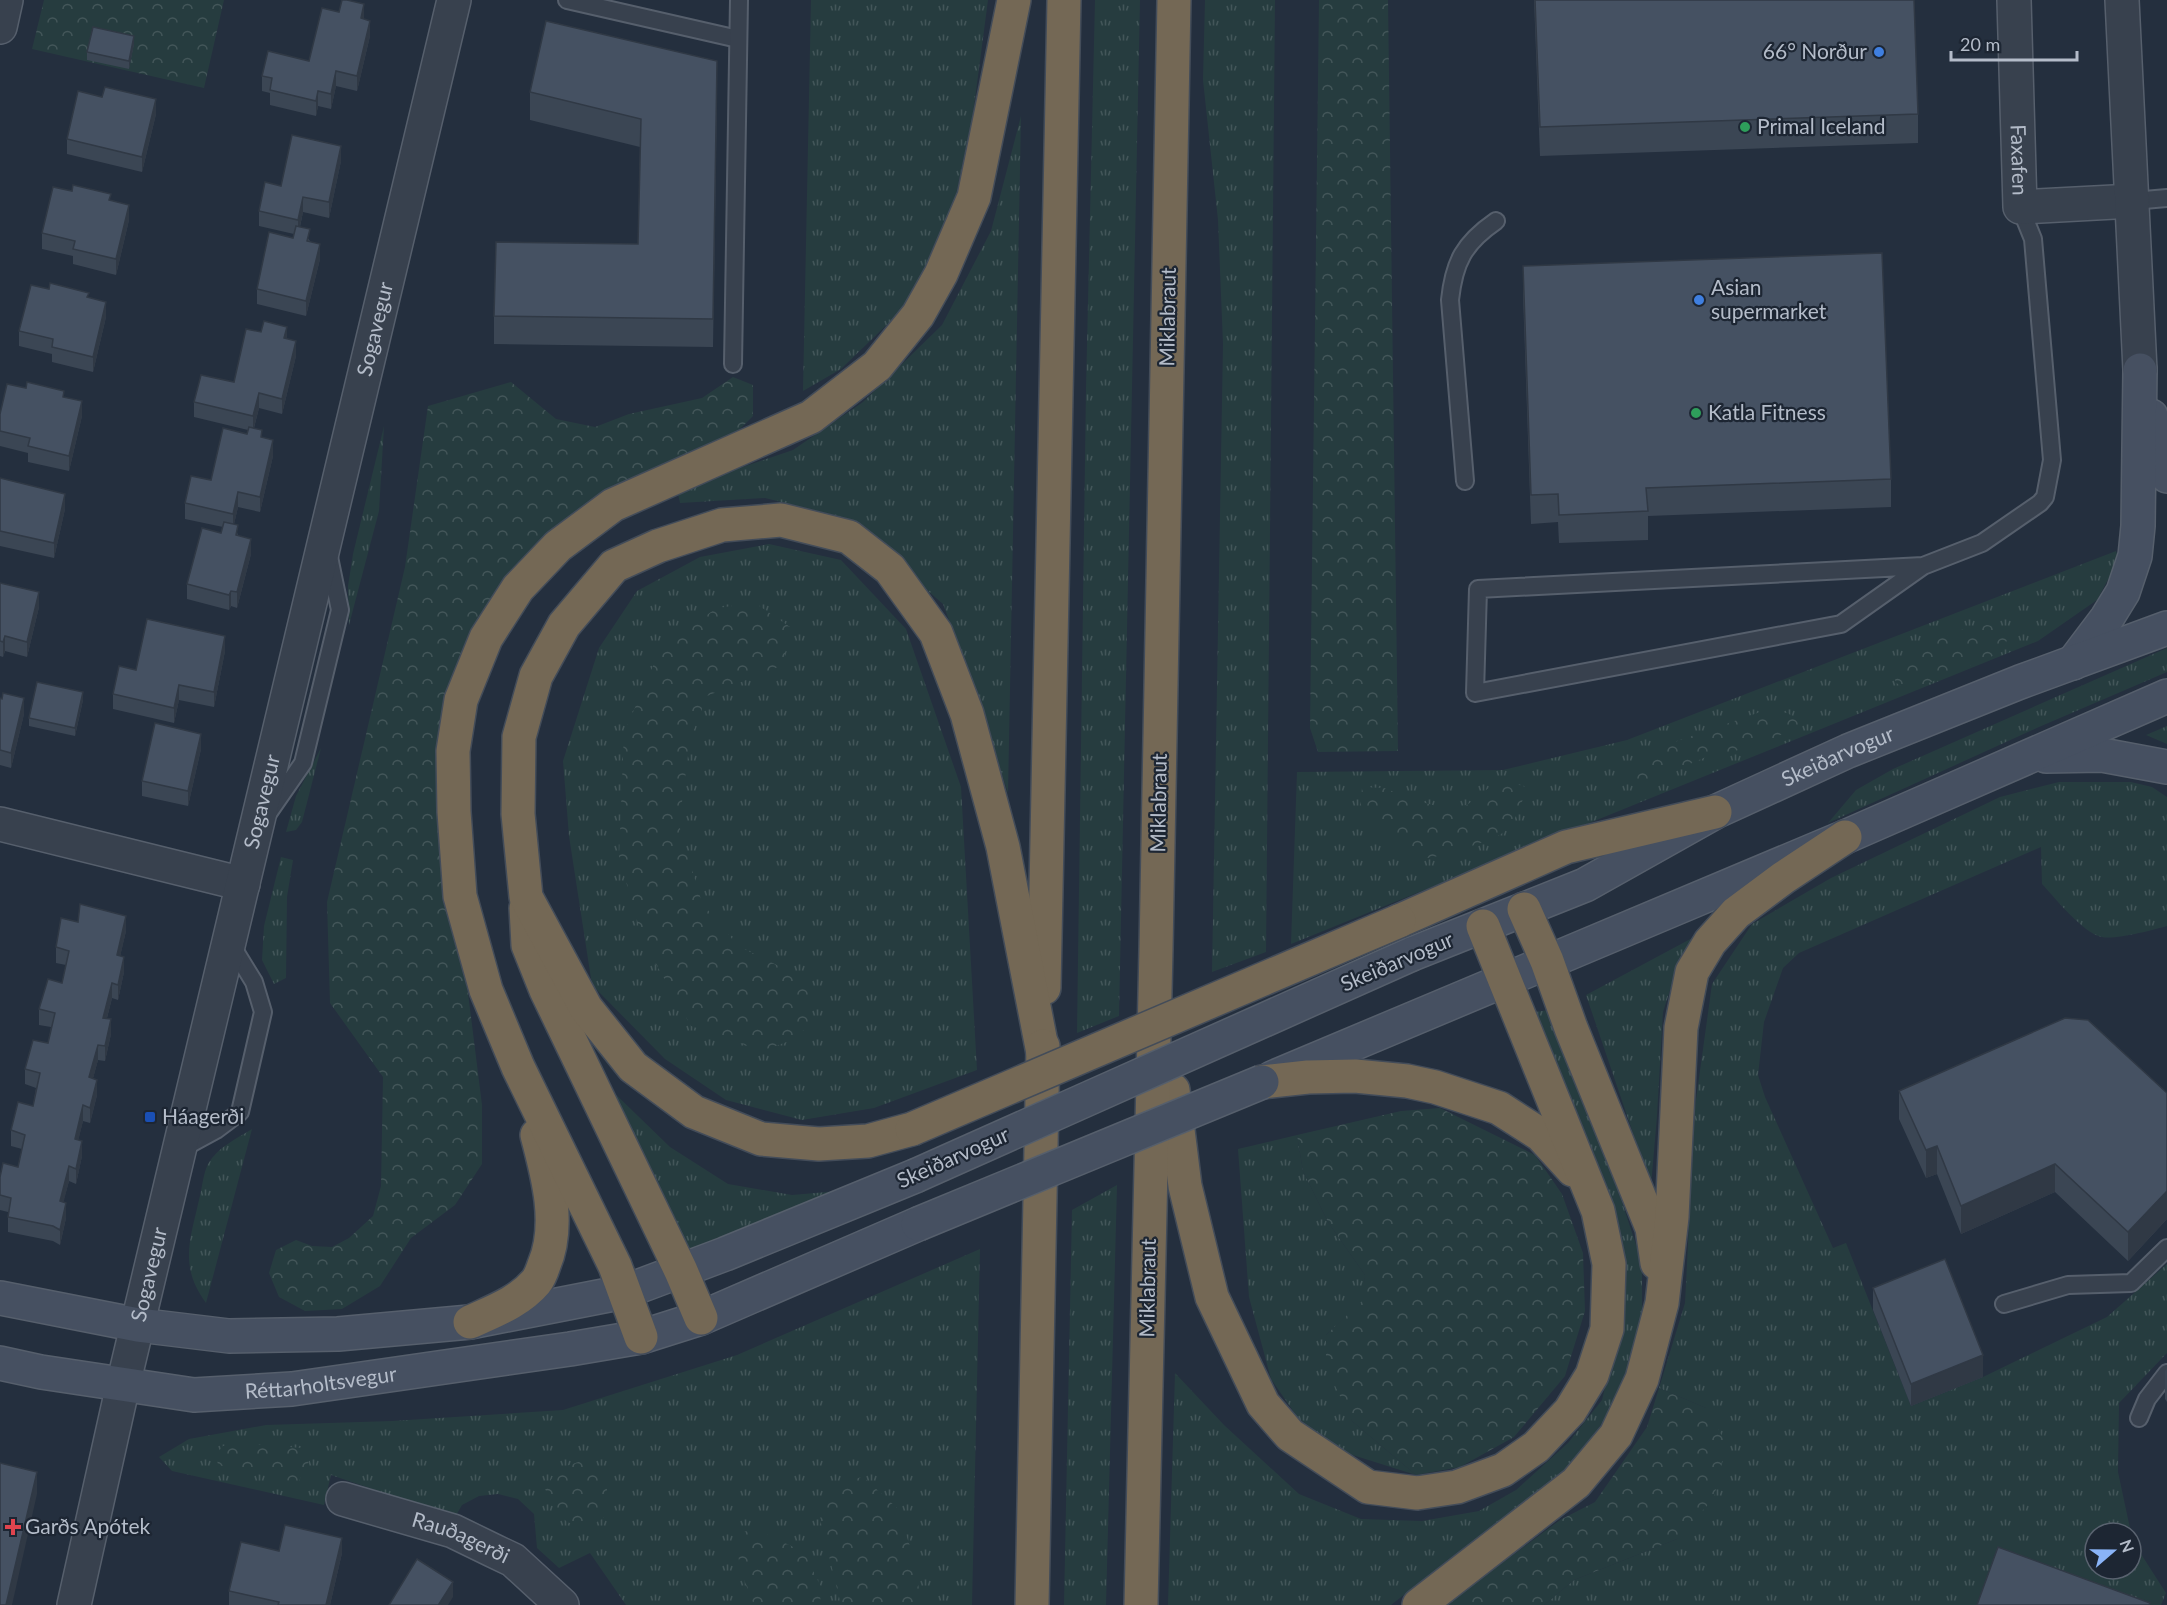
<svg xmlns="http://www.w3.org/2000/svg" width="2167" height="1605" viewBox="0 0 2167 1605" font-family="Lato,sans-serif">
  <defs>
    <pattern id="grass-tufts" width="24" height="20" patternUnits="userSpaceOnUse" patternTransform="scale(1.5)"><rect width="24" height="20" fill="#263c3f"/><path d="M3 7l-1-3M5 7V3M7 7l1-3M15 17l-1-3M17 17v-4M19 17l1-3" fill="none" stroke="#435659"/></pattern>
    <pattern id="forest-crowns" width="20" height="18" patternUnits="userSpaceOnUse" patternTransform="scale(1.5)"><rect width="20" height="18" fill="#263c3f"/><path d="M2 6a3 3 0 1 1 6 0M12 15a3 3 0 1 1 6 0" fill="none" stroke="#435659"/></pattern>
  </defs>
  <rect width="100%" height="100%" fill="#242f3e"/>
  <g fill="url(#grass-tufts)">
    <polygon points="811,0 988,0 973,114 949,229 899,313 841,369 803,391"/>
    <polygon points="1095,0 1140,0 1119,1016 1077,1033 1086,389"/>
    <polygon points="1205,0 1275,0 1266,952 1212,972 1223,344 1218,220 1203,80"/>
    <polygon points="1021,116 1008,793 966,665 943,604 842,517 765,498 680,503 677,489 793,450 863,402 942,325 991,231"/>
    <polygon points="384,426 379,511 349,625 348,586 353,554"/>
    <polygon points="769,544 841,560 906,629 961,787 977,1070 874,1108 802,1120 726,1100 665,1059 592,985 569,836 563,761 599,648 637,591 700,557"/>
    <polygon points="2116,551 2119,559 2097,600 2038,641 1291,944 1297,772 1503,770 1627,740"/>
    <polygon points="2167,648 2167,672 2039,727 1828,823 1856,790 1893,769"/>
    <polygon points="2167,726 2167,744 2146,735"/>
    <polygon points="321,748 302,822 296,830 286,832 296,796"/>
    <path d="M2059,782h72l21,5 15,10v129c-14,4 -52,14 -65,11 -18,-3 -47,-39 -60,-53l-1,-37 -242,106 -16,15 -19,54 -6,53 7,22 68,151 13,-5 65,163 72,-29 124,-60 60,-53v89l-48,50 -1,69 13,61h-36v36h36v-35l1,6 34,53 -5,12h-617l30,-25 103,-41 29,-131 -47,-20 26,-85 10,-196 17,-123 40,-60 79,-46 169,-81z"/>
    <polygon points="281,857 293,860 287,897 286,978 274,984 262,960 264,926"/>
    <polygon points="1709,929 1681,956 1663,1012 1657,1116 1651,1186 1586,995"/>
    <polygon points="1549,1010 1620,1196 1642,1263 1642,1338 1613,1408 1564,1475 1457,1553 1391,1605 1168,1605 1175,1373 1224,1425 1299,1494 1361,1519 1422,1521 1479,1511 1516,1490 1568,1443 1602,1400 1620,1325 1535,1012"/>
    <polygon points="606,1085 670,1147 728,1184 792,1195 850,1190 683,1258"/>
    <path d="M252,1129l-46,174c-27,-37 -16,-63 -7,-103 3,-11 4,-26 9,-36 10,-17 28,-25 44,-35z"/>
    <polygon points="1297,1135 1303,1171 1328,1222 1365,1275 1363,1301 1326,1335 1352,1421 1416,1475 1340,1451 1298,1418 1271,1379 1249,1297 1238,1149"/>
    <polygon points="1117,1185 1106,1605 1064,1605 1072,1210"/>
    <polygon points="980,1249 972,1605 626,1605 590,1553 559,1568 537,1548 534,1514 518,1499 498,1494 479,1496 462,1505 455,1517 331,1475 324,1505 172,1471 159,1457 189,1439 266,1425 392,1421 563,1410 737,1355"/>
  </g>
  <g fill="url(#forest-crowns)">
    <polygon points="44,0 224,0 204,88 32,49"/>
    <polygon points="1319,0 1388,0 1398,751 1318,752 1310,728"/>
    <polygon points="733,377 753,385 753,416 728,441 609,495 472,633 444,888 468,993 482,1105 482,1164 455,1205 411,1238 380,1286 342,1309 305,1311 279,1297 269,1273 276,1250 296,1240 312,1246 332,1247 349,1238 373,1216 381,1186 383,1077 330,1003 327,902 405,567 428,406 511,382 556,419 595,427 629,414 702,398"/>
    <polygon points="755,603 790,627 783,665 707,696 690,740 679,825 702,903 738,946 783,968 810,988 812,1023 792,1040 762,1051 691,1026 643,941 619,857 624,733 662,645 717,608"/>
    <polygon points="1987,625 2000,627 2007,640 2002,652 1924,685 1905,689 1895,682 1896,663 1914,648 1961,630"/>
    <polygon points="1763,711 1788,713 1800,724 1762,745 1706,757 1641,785 1628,777 1640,760 1669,744"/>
    <path d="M1500,779l26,8c-3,15 -11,38 -25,47 -8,6 -64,24 -74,24 -18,1 -62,-36 -66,-53 -1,-5 1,-13 1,-18l22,1 27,11 36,10 20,-4z"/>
    <polygon points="1440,1108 1535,1155 1562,1194 1583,1253 1585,1311 1565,1376 1514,1437 1460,1467 1416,1475 1352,1421 1326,1367 1326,1335 1362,1301 1365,1275 1328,1222 1303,1171 1297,1135 1401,1111"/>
    <polygon points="1659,1388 1706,1408 1726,1443 1714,1498 1677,1539 1574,1580 1544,1605 1446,1605 1560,1520 1595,1502 1647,1427"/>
    <polygon points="238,1443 315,1449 298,1483 218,1465 216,1454 223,1446"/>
    <path d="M584,1460l20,10 4,27 -4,20 -14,10c-30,-1 -32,-14 -45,-38l13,-20z"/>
    <polygon points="863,1477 897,1508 912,1552 922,1605 841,1605 820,1519 828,1497 843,1481"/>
    <path d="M755,1529l49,23 17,35 -1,18h-66c-8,-22 -24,-51 -11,-73z"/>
  </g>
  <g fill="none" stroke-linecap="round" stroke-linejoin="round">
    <defs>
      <g id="lane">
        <polyline points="567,0 738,39"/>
        <polyline points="2133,201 2167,198"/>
        <polyline points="733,364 739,0"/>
        <path d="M1465,481l-15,-181c4,-38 14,-57 46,-79"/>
        <polyline points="1923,566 1478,589 1475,693 1841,624 1923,566 1982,543 2040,503 2045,497 2052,460 2033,239 2020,207"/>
        <polyline points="269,812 303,763 340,610 329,557"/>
        <polyline points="181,1149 216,1130 240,1112 263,1012 254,982 230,943"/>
        <polyline points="2004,1304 2068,1285 2131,1283 2167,1248"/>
        <polyline points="2139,1418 2147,1399 2167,1373"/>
      </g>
      <g id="street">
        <path id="s1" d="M2014,0l6,207 113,-6"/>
        <polyline points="2122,0 2140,370"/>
        <polyline points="0,27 6,0"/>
        <polyline points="0,824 243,884"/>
        <path id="s2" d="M343,1499l110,32 39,19 21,10 49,45"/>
        <path id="s3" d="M74,1605l49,-220 331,-1385"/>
      </g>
      <g id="secondary">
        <polyline points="2151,416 2167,476"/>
        <polyline points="2073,663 2107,618 2123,592 2135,556 2138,526 2140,370"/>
        <polyline points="2046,756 2102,755 2167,767"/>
        <path id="s4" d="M1412,954l173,-69 130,-73 133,-61 172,-69 147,-54"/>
        <polyline points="1272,1078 1845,837 2167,696"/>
        <polyline points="0,1298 138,1325 229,1336 338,1334 470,1322 624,1292 725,1254 915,1176"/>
        <path id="s5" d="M0,1363l41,9 153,23 98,-6 278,-40 71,-12 60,-19 217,-94"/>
      </g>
      <g id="highway">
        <polyline points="526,908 528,945 546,990 681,1271 701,1318"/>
        <polyline points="1524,909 1547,961 1571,1028 1652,1228 1657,1263"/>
        <polyline points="1399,921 1566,847 1715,812"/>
        <polyline points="1044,988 1064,0"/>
        <polyline points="1262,1082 1308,1077 1355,1076 1407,1081 1435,1087 1499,1108 1541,1135 1573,1170"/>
        <polyline points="1173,1090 1185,1186 1212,1297 1263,1404 1290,1435 1368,1487 1417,1493 1457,1487 1503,1470 1536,1447 1570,1411 1592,1375 1607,1329 1609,1264 1598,1211 1483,926"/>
        <polyline points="912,1129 868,1141 819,1144 761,1139 694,1112 633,1067 586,1008 526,897 518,814 519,737 536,676 564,625 614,566 658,546 722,525 781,520 849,537 890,569 936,633 967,714 1003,847 1043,1053"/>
        <path d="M470,1322c24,-11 49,-20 66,-40 4,-5 6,-11 8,-17 17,-40 4,-89 -7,-130"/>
        <polyline points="641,1337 615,1266 518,1067 486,990 460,896 454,812 453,751 461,700 486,638 518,588 558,546 613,505 811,417 877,366 918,315 941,274 974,197 1014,0"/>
        <polyline points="1032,1605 1043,1046"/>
        <polyline points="1141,1605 1156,949 1174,0"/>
        <polyline points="1419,1605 1576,1483 1616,1435 1642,1379 1662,1303 1672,1217 1681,1028 1692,972 1710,942 1736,913 1783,878 1845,837"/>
      </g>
    </defs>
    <use href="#lane" stroke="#565f6c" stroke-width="20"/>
    <use href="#street" stroke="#565f6c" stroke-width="36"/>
    <use href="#secondary" stroke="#565f6c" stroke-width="36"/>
    <use href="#highway" stroke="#434c59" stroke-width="36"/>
    <use href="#lane" stroke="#38414e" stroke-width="16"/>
    <use href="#street" stroke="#38414e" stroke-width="33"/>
    <use href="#secondary" stroke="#465061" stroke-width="33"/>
    <use href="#highway" stroke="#746855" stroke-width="33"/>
    <defs>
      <g id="secondary-bridge">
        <polyline points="915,1176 1412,954"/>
        <polyline points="918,1224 1262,1082"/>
      </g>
      <polyline id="highway-bridge" points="912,1129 1399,921"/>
    </defs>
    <use href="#secondary-bridge" stroke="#565f6c" stroke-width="36" stroke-linecap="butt"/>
    <use href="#highway-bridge" stroke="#434c59" stroke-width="36" stroke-linecap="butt"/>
    <use href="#secondary-bridge" stroke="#465061" stroke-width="33"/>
    <use href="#highway-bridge" stroke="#746855" stroke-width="33"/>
  </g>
  <g fill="#3b4654">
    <polygon points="1534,0 1914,0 1918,114 1918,143 1540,156"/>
    <polygon points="364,19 370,36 357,91 336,86 331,109 318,106 316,116 270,105 270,93 262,91 262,76 309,61"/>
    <polygon points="134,44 129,69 87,60 87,52"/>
    <polygon points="717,90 713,347 494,344 494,316 638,244 640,147 530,120 530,92"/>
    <polygon points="102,97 156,114 142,172 67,154 67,139"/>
    <polygon points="341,161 329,218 303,212 300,227 310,241 320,259 306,316 257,304 257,289 293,238 294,234 259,226 259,211 281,186"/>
    <polygon points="111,201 129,220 116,275 73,264 73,256 42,249 42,233"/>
    <polygon points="1523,266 1891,479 1891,507 1648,516 1648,540 1559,543 1558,522 1531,524 1523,295"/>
    <polygon points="49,289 89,298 106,317 93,372 52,362 52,354 19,346 19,331"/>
    <polygon points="287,339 296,356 282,414 259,408 254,428 262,438 273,456 260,512 238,507 234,524 238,535 251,554 237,608 231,606 229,610 187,599 187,584 221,533 223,527 185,519 185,503 211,480 247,434 248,430 194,417 194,402 234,382"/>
    <polygon points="64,397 82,416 69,471 28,462 28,453 0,446 0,414"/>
    <polygon points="0,478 65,509 54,558 0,546"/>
    <polygon points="0,583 39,607 27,657 5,651 3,657 0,656"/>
    <polygon points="225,651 214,707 179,700 174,723 113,709 113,694 136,670"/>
    <polygon points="0,688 0,698 24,714 11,768 0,765"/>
    <polygon points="83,700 75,736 29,726 29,718"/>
    <polygon points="201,749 188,806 142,796 142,781"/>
    <polygon points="78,922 126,931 120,956 124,972 118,1000 112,998 107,1018 111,1034 105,1061 98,1060 93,1078 97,1095 90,1123 83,1121 78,1140 82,1156 76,1184 69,1181 63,1202 66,1218 60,1245 53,1241 8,1232 8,1212 0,1210 0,1177 18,1167 22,1149 11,1146 11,1130 33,1106 36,1088 25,1084 25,1069 48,1043 51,1027 39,1025 39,1009 62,983 66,965 56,963 56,947"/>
    <polygon points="1899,1091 2167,1093 2167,1219 2128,1261 2055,1192 1961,1234 1937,1174 1926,1178 1899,1119"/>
    <polygon points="1873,1288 1983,1377 1911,1406 1873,1310"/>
    <polygon points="2167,1368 2167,1402 2165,1399 2165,1371"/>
    <polygon points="279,1551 342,1553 330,1605 229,1605 229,1591"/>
  </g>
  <g fill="#303945">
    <polygon points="364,4 364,19 361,18"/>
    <polygon points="370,21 370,36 357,91 357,76"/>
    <polygon points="134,36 134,44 129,69 129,61"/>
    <polygon points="336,71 336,86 331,109 331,94"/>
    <polygon points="318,91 318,106 316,116 316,101"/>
    <polygon points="156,99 156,114 142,172 142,157"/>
    <polygon points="341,146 341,161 329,218 329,202"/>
    <polygon points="303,197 303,212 298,235 298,220"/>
    <polygon points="129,205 129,220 116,275 116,259"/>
    <polygon points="320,244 320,259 306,316 306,301"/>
    <polygon points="106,302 106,317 93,372 93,357"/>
    <polygon points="287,327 287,342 284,338"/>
    <polygon points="296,341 296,356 282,414 282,399"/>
    <polygon points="259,393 259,408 253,431 253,416"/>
    <polygon points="82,401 82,416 69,471 69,456"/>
    <polygon points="273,440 273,456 260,512 260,497"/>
    <polygon points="238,492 238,507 233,529 233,514"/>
    <polygon points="65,494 65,509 54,558 54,543"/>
    <polygon points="251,539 251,554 237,608 237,592"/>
    <polygon points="231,591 231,606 229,610 229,595"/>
    <polygon points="39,592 39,607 27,657 27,642"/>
    <polygon points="5,636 5,651 3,657 3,642"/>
    <polygon points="225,636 225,651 214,707 214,692"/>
    <polygon points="179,685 179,700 174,723 174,708"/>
    <polygon points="83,692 83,700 75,736 75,728"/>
    <polygon points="24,698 24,714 11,768 11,753"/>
    <polygon points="201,734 201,749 188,806 188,791"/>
    <polygon points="126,916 126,931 117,970 117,955"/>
    <polygon points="124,957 124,972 118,1000 118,985"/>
    <polygon points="112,983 112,998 103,1033 103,1018"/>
    <polygon points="111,1019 111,1034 105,1061 105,1046"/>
    <polygon points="98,1045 98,1060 89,1093 89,1077"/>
    <polygon points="97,1080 97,1095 90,1123 90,1108"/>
    <polygon points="83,1105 83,1121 75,1154 75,1139"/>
    <polygon points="82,1141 82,1156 76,1184 76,1169"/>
    <polygon points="1937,1146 1937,1174 1926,1178 1926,1150"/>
    <polygon points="2055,1164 2055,1192 1961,1234 1961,1206"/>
    <polygon points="69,1166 69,1181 60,1216 60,1201"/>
    <polygon points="2167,1191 2167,1219 2128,1261 2128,1232"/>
    <polygon points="66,1203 66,1218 60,1245 60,1230"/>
    <polygon points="1983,1355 1983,1377 1911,1406 1911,1384"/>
    <polygon points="37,1472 37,1494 12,1605 6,1605"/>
    <polygon points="342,1538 342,1553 330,1605 326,1605"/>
    <polygon points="453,1582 453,1597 448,1605 439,1605"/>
  </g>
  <g fill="#455162" stroke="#303945" stroke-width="1.5">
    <polygon points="342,0 347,0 364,4 361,18 370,21 357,76 336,71 331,94 318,91 316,101 270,90 272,78 262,76 268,51 309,61 322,8 339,12"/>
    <polygon points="1535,0 1914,0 1918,114 1540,127"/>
    <polygon points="546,21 717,61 713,319 494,316 496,242 638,244 641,119 530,92"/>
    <polygon points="93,27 134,36 129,61 87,52"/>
    <polygon points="105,87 156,99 142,157 67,139 78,91 102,97"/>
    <polygon points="292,135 341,146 329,202 303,197 298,220 259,211 265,182 281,186"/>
    <polygon points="73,185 111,194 109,200 129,205 116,259 73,249 75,241 42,233 53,187 72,191"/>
    <polygon points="296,226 310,229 307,241 320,244 306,301 257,289 269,232 293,238"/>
    <polygon points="1882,253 1891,479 1646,488 1648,511 1559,515 1558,494 1531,495 1523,266"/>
    <polygon points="50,283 89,293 87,297 106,302 93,357 52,347 53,339 19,331 31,285 49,289"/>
    <polygon points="264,321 287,327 284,338 296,341 282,399 259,393 253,416 194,402 201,375 234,382 246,329 261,332"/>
    <polygon points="27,382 64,391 63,397 82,401 69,456 28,446 30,438 0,431 0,414 7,384 26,388"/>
    <polygon points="249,427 262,430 261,437 273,440 260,497 238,492 233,514 185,503 191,476 211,480 223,428 247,434"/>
    <polygon points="0,478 65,494 54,543 0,531"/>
    <polygon points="224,522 238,525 236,535 251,539 237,592 231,591 229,595 187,584 202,528 221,533"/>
    <polygon points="0,583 39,592 27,642 5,636 3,642 0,641"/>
    <polygon points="147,619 225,636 214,692 179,685 174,708 113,694 119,666 136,670"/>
    <polygon points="37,682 83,692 75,728 29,718"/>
    <polygon points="3,693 24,698 11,753 0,750 0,698 2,699"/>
    <polygon points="155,723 201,734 188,791 142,781"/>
    <polygon points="80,904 126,916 117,955 124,957 118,985 112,983 103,1018 111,1019 105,1046 98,1045 89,1077 97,1080 90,1108 83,1105 75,1139 82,1141 76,1169 69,1166 60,1201 66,1203 60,1230 53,1226 8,1217 11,1198 0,1195 0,1177 3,1163 18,1167 25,1135 11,1130 18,1102 33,1106 40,1073 25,1069 33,1040 48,1043 55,1013 39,1009 48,979 62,983 69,951 56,947 61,918 78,922"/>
    <polygon points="2065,1018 2088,1020 2167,1093 2167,1191 2128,1232 2055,1164 1961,1206 1937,1146 1926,1150 1899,1091"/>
    <polygon points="1945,1259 1983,1355 1911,1384 1873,1288"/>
    <polygon points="0,1463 37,1472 6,1605 0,1605"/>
    <polygon points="285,1525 342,1538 326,1605 278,1605 279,1602 229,1591 241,1542 279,1551"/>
    <polygon points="1998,1547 2150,1603 2149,1605 1977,1605"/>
    <polygon points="417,1559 453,1582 439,1604 441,1605 389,1605"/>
  </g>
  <g fill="#3f7fe0" stroke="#1d2633" stroke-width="2">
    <circle cx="1879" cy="52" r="6"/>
    <circle cx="1699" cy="300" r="6"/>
  </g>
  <g fill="#2e9e5b" stroke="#1d2633" stroke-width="2">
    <circle cx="1745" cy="127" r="6"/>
    <circle cx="1696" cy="413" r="6"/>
  </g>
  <rect fill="#1a4fb4" stroke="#1d2633" stroke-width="2" x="144" y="1111" width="12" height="12" rx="3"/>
  <path fill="#e0444e" stroke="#1d2633" stroke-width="2" d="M10 1518h6v6h6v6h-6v6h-6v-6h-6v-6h6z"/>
  <g text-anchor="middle" stroke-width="4.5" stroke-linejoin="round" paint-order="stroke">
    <g font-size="21" fill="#b4bcc9" stroke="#1d2633" text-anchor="start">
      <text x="1867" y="59" text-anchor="end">66° Norður</text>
      <text x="1757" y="134">Primal Iceland</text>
      <text x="1711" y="295">Asian<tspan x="1711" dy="24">supermarket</tspan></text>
      <text x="1708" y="420">Katla Fitness</text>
      <text x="162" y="1124">Háagerði</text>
      <text x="25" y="1534">Garðs Apótek</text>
    </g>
    <g font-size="21" fill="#b4bcc9" stroke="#1d2633">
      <text dy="7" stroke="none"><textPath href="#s1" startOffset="160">Faxafen</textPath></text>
      <text transform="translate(1168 317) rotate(-89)" y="7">Miklabraut</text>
      <text dy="7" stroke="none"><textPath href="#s3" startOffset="1311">Sogavegur</textPath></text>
      <text dy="7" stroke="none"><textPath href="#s4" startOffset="470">Skeiðarvogur</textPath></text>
      <text dy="7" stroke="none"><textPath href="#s3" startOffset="825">Sogavegur</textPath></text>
      <text transform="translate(1159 803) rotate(-89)" y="7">Miklabraut</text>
      <text transform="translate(1397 962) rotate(-23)" y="7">Skeiðarvogur</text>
      <text transform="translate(953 1158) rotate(-24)" y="7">Skeiðarvogur</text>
      <text dy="7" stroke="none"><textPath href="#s3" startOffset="339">Sogavegur</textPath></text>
      <text transform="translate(1148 1288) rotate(-89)" y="7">Miklabraut</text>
      <text dy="7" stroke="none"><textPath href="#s5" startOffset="324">Réttarholtsvegur</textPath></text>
      <text dy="7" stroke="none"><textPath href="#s2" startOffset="124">Rauðagerði</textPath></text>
    </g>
  </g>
  <g transform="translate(2113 1551) rotate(70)"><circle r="28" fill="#1d2633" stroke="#59626f" stroke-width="1.5"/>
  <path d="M0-4.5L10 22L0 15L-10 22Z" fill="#8ab4f8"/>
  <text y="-9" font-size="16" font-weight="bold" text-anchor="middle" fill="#b4bcc9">N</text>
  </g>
  <path d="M1951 51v9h126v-9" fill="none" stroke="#b4bcc9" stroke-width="3"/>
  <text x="1960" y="51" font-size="18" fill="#b4bcc9" stroke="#1d2633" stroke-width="4.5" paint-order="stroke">20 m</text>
</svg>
